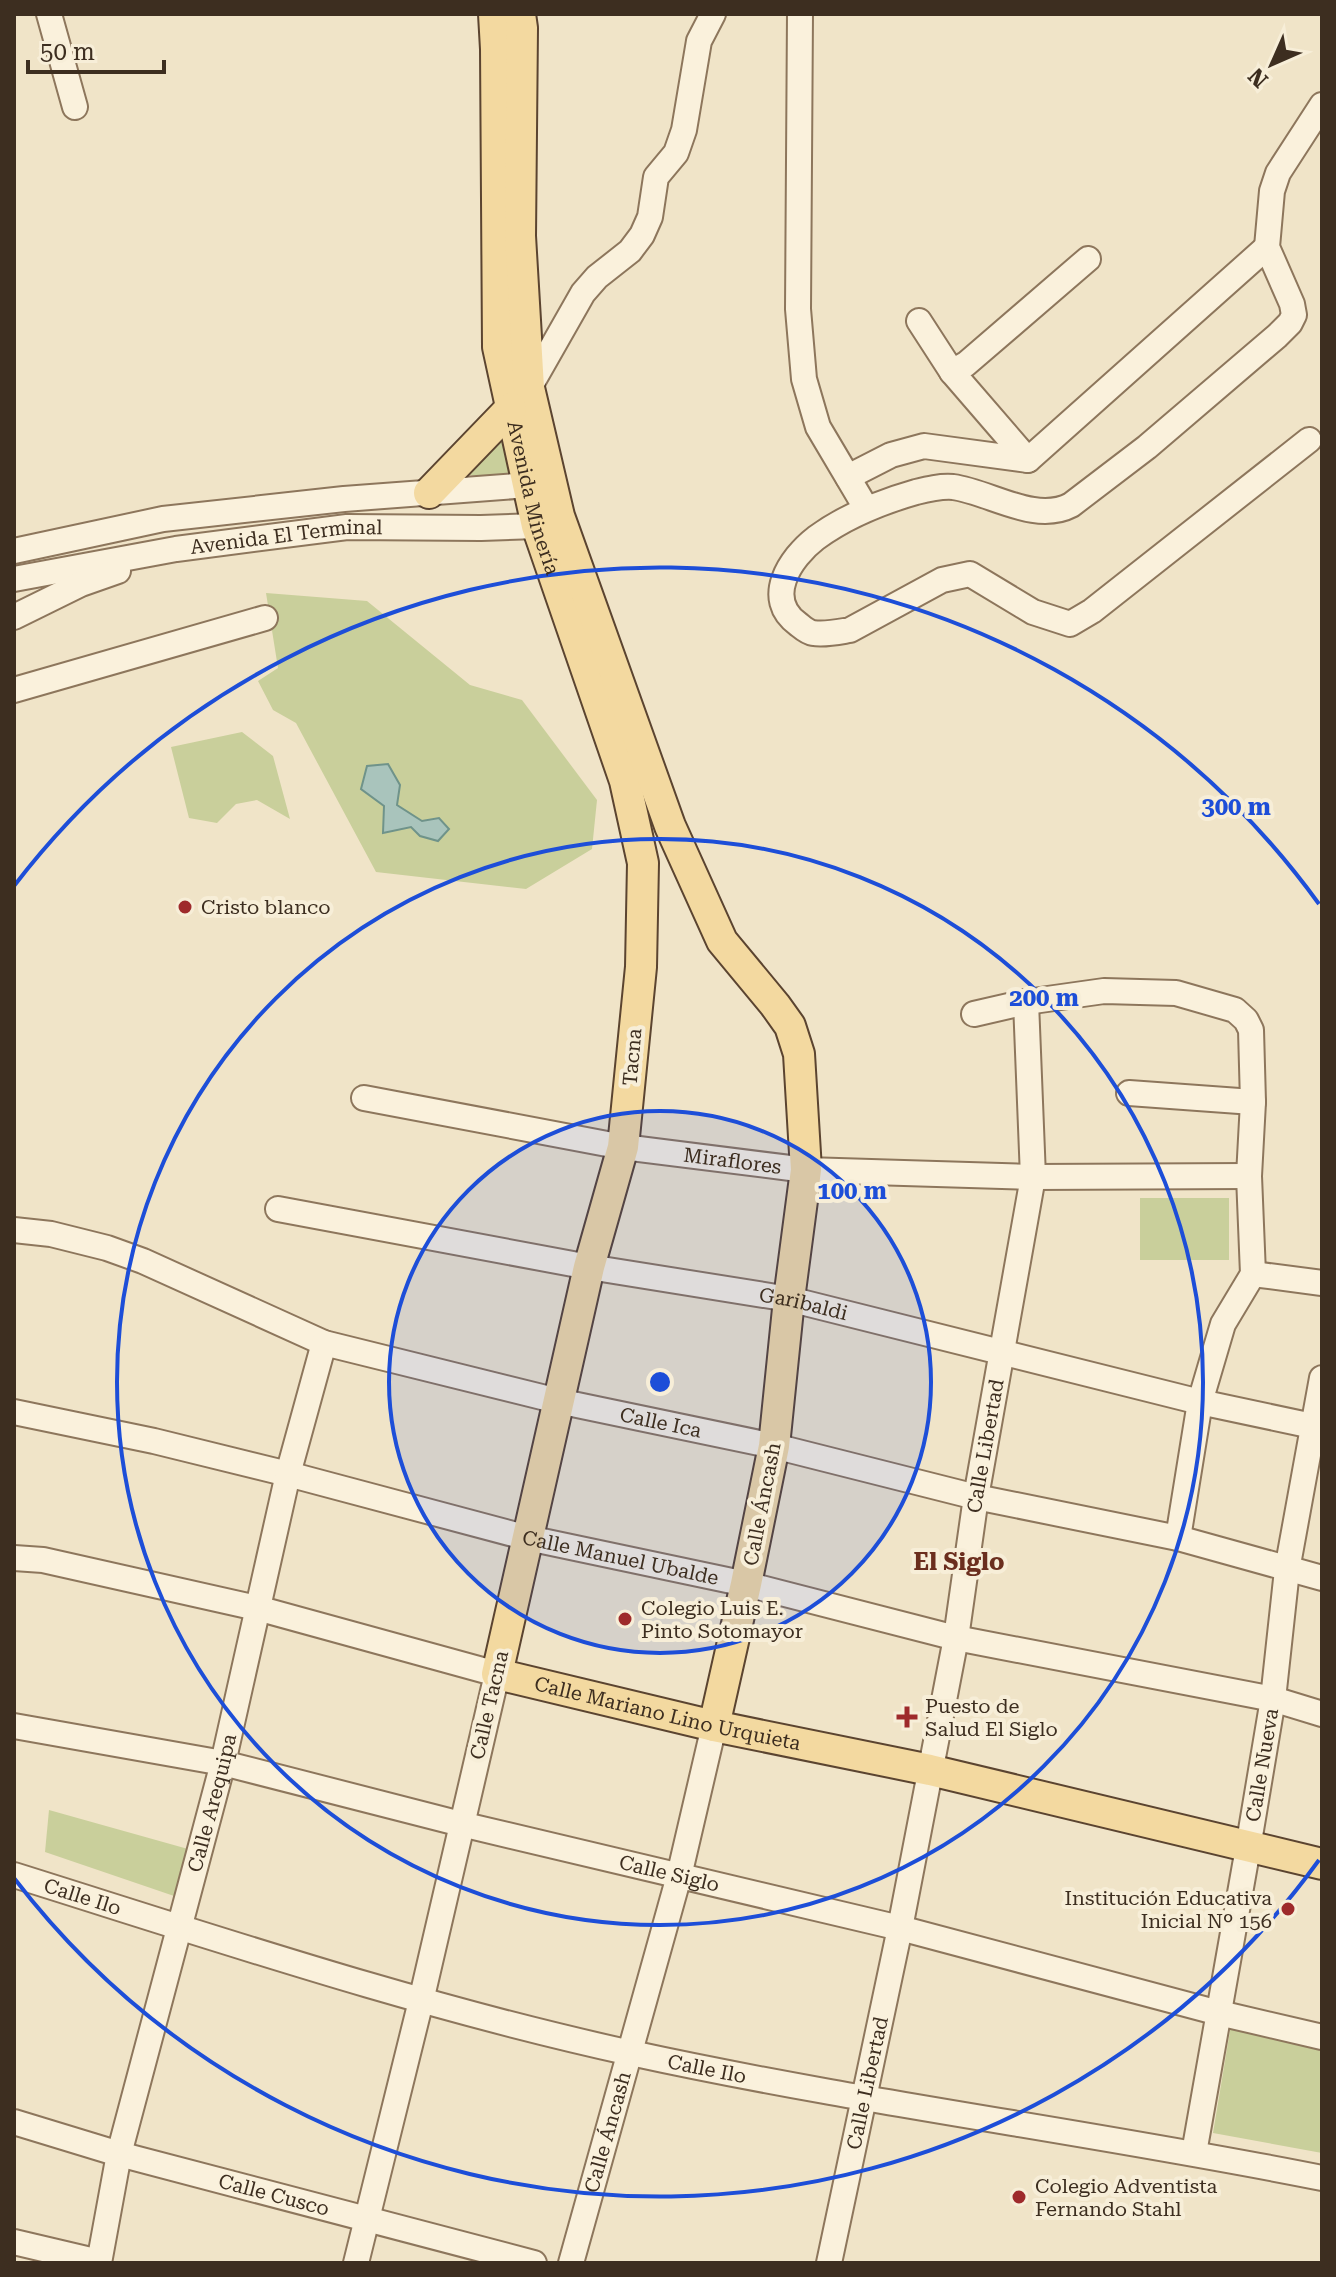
<svg xmlns="http://www.w3.org/2000/svg" width="1336" height="2277" viewBox="0 0 1336 2277" font-family="'Roboto Serif',serif">
  <rect width="100%" height="100%" fill="#f0e4c8"/>
  <g fill="#c9cf9b">
    <polygon points="506,425 518,477 461,475"/>
    <polygon points="266,593 367,601 470,685 522,700 597,800 592,849 526,889 376,872 296,723 273,710 258,681 278,668"/>
    <polygon points="242,732 273,756 290,819 257,800 236,804 217,823 189,818 171,747"/>
    <rect x="1140" y="1198" width="89" height="62"/>
    <polygon points="49,1810 188,1849 177,1897 45,1852"/>
    <polygon points="1232,2019 1322,2040 1322,2153 1213,2133"/>
  </g>
  <polygon fill="#a9c4bc" stroke="#6f938a" stroke-width="2" points="388,764 400,785 397,805 422,821 439,818 449,829 438,841 420,836 411,827 383,833 384,806 361,789 367,766"/>
  <g fill="none" stroke-linecap="round" stroke-linejoin="round">
    <defs>
      <g id="minor">
        <polyline points="49,14 75,107"/>
        <polyline points="800,14 798,309 804,379 818,427 866,508"/>
        <polyline points="1088,259 966,364 952,372 1028,460 1267,247"/>
        <polyline points="919,321 952,372"/>
        <polyline points="529,388 583,293 597,277 630,251 642,235 650,217 656,177 676,153 684,130 699,41 713,14"/>
        <path d="M1309,440l-217,171 -22,13 -37,-12 -63,-38 -28,6 -92,50c-12,2 -25,5 -37,3 -6,-1 -10,-5 -15,-9 -35,-25 -8,-66 18,-86 30,-22 65,-36 100,-46 12,-3 24,-6 37,-5 37,5 82,37 118,18l76,-58 130,-111 13,-13 4,-8 -2,-11 -25,-57 5,-56 6,-18 44,-68"/>
        <polyline points="848,477 891,455 924,446 1028,460"/>
        <polyline points="14,551 163,519 344,499 529,485 544,480"/>
        <path id="s1" d="M14,579l162,-30 171,-22 134,1 56,-2 13,-6"/>
        <polyline points="14,617 81,584 118,571"/>
        <polyline points="14,690 265,618"/>
        <polyline points="974,1014 1026,1002 1104,991 1176,993 1235,1010 1246,1020 1251,1030 1253,1102 1249,1176 1253,1274 1223,1324 1200,1402 1178,1538"/>
        <polyline points="1129,1093 1253,1102"/>
        <path id="s2" d="M364,1098l259,49 183,23 227,7 216,-1"/>
        <path id="s3" d="M278,1209l311,58 200,32 411,103 122,26"/>
        <path id="s4" d="M14,1230l37,4 56,14 36,13 181,82 234,58 216,45 202,51 202,41 144,40"/>
        <polyline points="1253,1274 1322,1283"/>
        <path id="s5" d="M14,1412l140,29 134,33 240,64 218,46 210,54 317,61 49,15"/>
        <polyline points="14,1558 43,1560 257,1608 497,1674 421,2001 356,2263"/>
        <path id="s6" d="M14,1726l209,37 238,61 439,104 319,85 103,24"/>
        <path id="s7" d="M14,1875c204,64 407,132 617,178 229,50 461,79 691,125"/>
        <path id="s8" d="M14,2122l105,32 415,109"/>
        <path id="s9" d="M1194,2153l54,-305 25,-149 14,-129 35,-192"/>
        <polyline points="14,2242 99,2262"/>
        <path id="s10" d="M99,2263l20,-109 104,-391 65,-289 36,-131"/>
        <path id="s11" d="M571,2263l108,-387 35,-150"/>
        <path id="s12" d="M829,2263l71,-335 56,-290 20,-141 57,-320 -7,-175"/>
      </g>
      <g id="major">
        <path id="s13" d="M494,14l2,35 2,298 39,179 88,255 18,82 -2,104 -18,180 -34,120 -92,407 217,52 216,44 392,94"/>
        <polyline points="520,14 522,28 520,236 529,388 559,516 670,826 722,941 775,1005 790,1026 799,1054 806,1170 789,1299 774,1446 746,1584 714,1726"/>
        <polyline points="429,493 511,408"/>
      </g>
    </defs>
    <use href="#minor" stroke="#8d765c" stroke-width="28"/>
    <use href="#major" stroke="#5b4430" stroke-width="34"/>
    <use href="#minor" stroke="#faf1dc" stroke-width="24"/>
    <use href="#major" stroke="#f3d9a0" stroke-width="30"/>
  </g>
  <circle cx="660" cy="1382" r="271" fill="#1d4ed8" fill-opacity=".12"/>
  <g fill="none" stroke="#1d4ed8" stroke-width="4">
    <circle cx="660" cy="1382" r="271"/>
    <circle cx="660" cy="1382" r="543"/>
    <path d="M1319 1860A814 814 0 0 1 14 1878M14 886A814 814 0 0 1 1319 904"/>
  </g>
  <g fill="#9e2a2b" stroke="#f7eed8" stroke-width="3">
    <circle cx="185" cy="907" r="8"/>
    <circle cx="625" cy="1619" r="8"/>
    <path d="M903 1705h8v8h8v8h-8v8h-8v-8h-8v-8h8z"/>
    <circle cx="1288" cy="1909" r="8"/>
    <circle cx="1019" cy="2197" r="8"/>
  </g>
  <g text-anchor="middle" stroke-width="8" stroke-linejoin="round" paint-order="stroke">
    <g font-size="20" fill="#3d2e20" stroke="#f7eed8">
      <text dy="7" stroke="none"><textPath href="#s13" startOffset="488">Avenida Minería</textPath></text>
      <text dy="7" stroke="none"><textPath href="#s1" startOffset="276">Avenida El Terminal</textPath></text>
      <text transform="translate(632 1057) rotate(-85)" y="7">Tacna</text>
      <text dy="7" stroke="none"><textPath href="#s2" startOffset="374">Miraflores</textPath></text>
      <text dy="7" stroke="none"><textPath href="#s3" startOffset="534">Garibaldi</textPath></text>
      <text dy="7" stroke="none"><textPath href="#s4" startOffset="678">Calle Ica</textPath></text>
      <text dy="7" stroke="none"><textPath href="#s12" startOffset="832">Calle Libertad</textPath></text>
      <text transform="translate(762 1504) rotate(-79)" y="7">Calle Áncash</text>
      <text dy="7" stroke="none"><textPath href="#s5" startOffset="624">Calle Manuel Ubalde</textPath></text>
      <text transform="translate(489 1705) rotate(-77)" y="7">Calle Tacna</text>
      <text dy="7" stroke="none"><textPath href="#s13" startOffset="1872">Calle Mariano Lino Urquieta</textPath></text>
      <text dy="7" stroke="none"><textPath href="#s9" startOffset="394">Calle Nueva</textPath></text>
      <text dy="7" stroke="none"><textPath href="#s10" startOffset="474">Calle Arequipa</textPath></text>
      <text dy="7" stroke="none"><textPath href="#s6" startOffset="672">Calle Siglo</textPath></text>
      <text dy="7" stroke="none"><textPath href="#s7" startOffset="72">Calle Ilo</textPath></text>
      <text dy="7" stroke="none"><textPath href="#s7" startOffset="720">Calle Ilo</textPath></text>
      <text dy="7" stroke="none"><textPath href="#s12" startOffset="184">Calle Libertad</textPath></text>
      <text dy="7" stroke="none"><textPath href="#s11" startOffset="136">Calle Áncash</textPath></text>
      <text dy="7" stroke="none"><textPath href="#s8" startOffset="270">Calle Cusco</textPath></text>
    </g>
    <g font-size="20" fill="#3d2e20" stroke="#f7eed8" text-anchor="start">
      <text x="201" y="914">Cristo blanco</text>
      <text x="641" y="1615">Colegio Luis E.<tspan x="641" dy="23">Pinto Sotomayor</tspan></text>
      <text x="925" y="1713">Puesto de<tspan x="925" dy="23">Salud El Siglo</tspan></text>
      <text x="1272" y="1905" text-anchor="end">Institución Educativa<tspan x="1272" dy="23">Inicial Nº 156</tspan></text>
      <text x="1035" y="2193">Colegio Adventista<tspan x="1035" dy="23">Fernando Stahl</tspan></text>
    </g>
    <g font-size="24" font-weight="bold" fill="#6b2e1e" stroke="#f7eed8">
      <text x="959" y="1570">El Siglo</text>
    </g>
  </g>
  <circle cx="660" cy="1382" r="12" fill="#1d4ed8" stroke="#f7eed8" stroke-width="4"/>
  <g font-size="24" text-anchor="middle" font-weight="bold" fill="#1d4ed8" stroke="#f7eed8" stroke-width="8" stroke-linejoin="round" paint-order="stroke">
    <text x="1236" y="815">300 m</text>
    <text x="1044" y="1006">200 m</text>
    <text x="852" y="1199">100 m</text>
  </g>
  <rect width="1336" height="2277" fill="none" stroke="#3d2e20" stroke-width="32"/>
  <g transform="translate(1272 64) rotate(225)" stroke="#f7eed8" stroke-width="6" paint-order="stroke">
  <path d="M0-6L14 30L0 20L-14 30Z" fill="#3d2e20"/>
  <text y="-12" font-size="22" font-weight="bold" text-anchor="middle" fill="#3d2e20">N</text>
  </g>
  <path d="M28 60v12h136v-12" fill="none" stroke="#3d2e20" stroke-width="4"/>
  <text x="40" y="60" font-size="24" fill="#3d2e20" stroke="#f7eed8" stroke-width="6" paint-order="stroke">50 m</text>
</svg>
